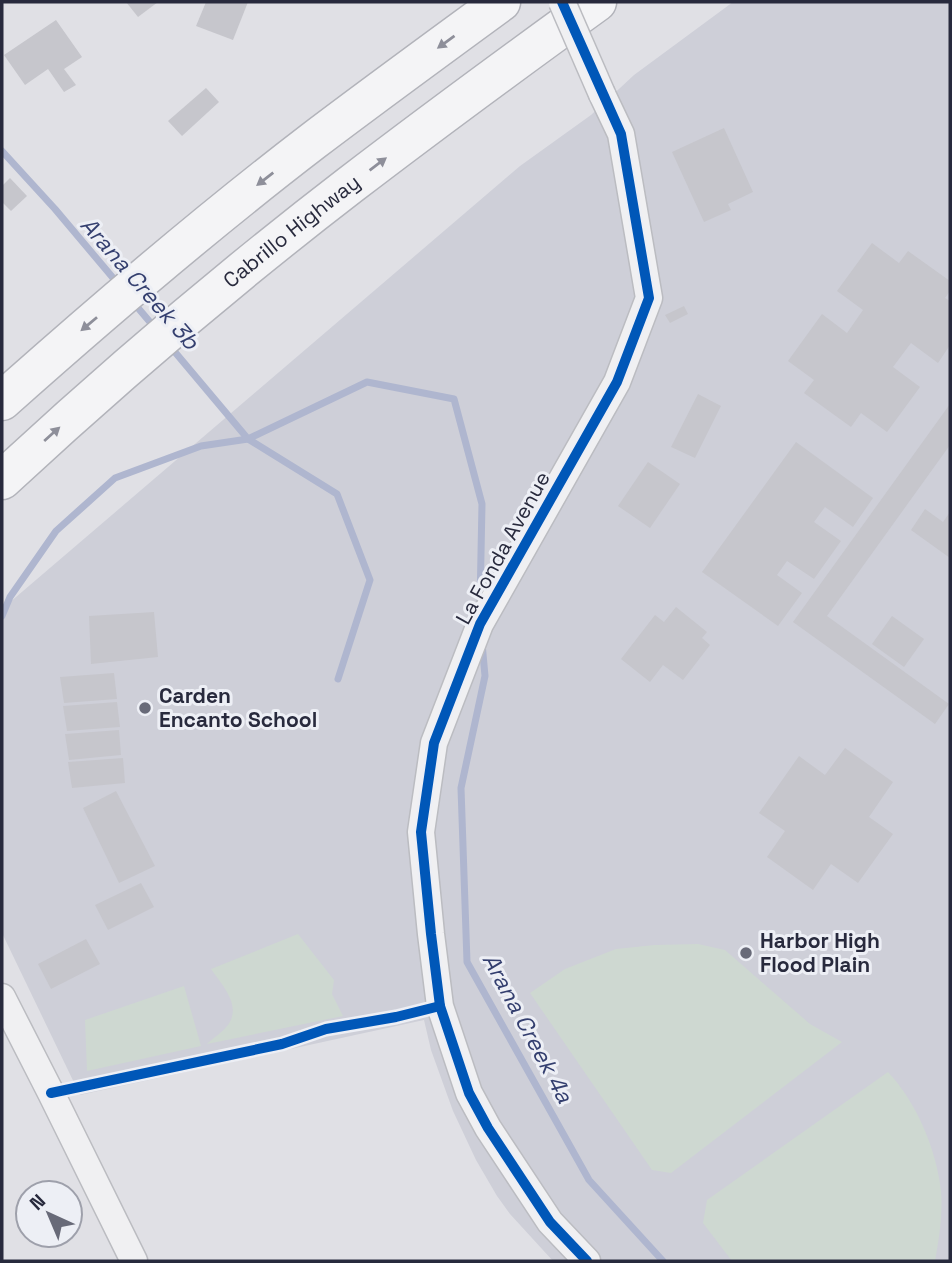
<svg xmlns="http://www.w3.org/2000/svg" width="952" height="1263" viewBox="0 0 952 1263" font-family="'Space Grotesk',sans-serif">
  <rect width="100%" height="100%" fill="#e0e0e5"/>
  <polygon fill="#cecfd8" points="733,2 950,2 950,1261 553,1261 510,1214 497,1196 476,1160 453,1111 431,1050 424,1020 80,1095 2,933 2,609 520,166 591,115 634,75"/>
  <g fill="#ced8d1">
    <path d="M298,934l36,46 -2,14 11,22 -136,28c6,-6 16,-12 21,-19 14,-20 -6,-40 -17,-56z"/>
    <polygon points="698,944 725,950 810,1024 842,1042 671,1173 652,1170 530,993 565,969 616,949 655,945"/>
    <polygon points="184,986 201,1046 87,1071 85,1020"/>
    <path d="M888,1072c29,31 48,77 53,119 2,23 -2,48 -6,70h-203l-29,-38 4,-23z"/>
  </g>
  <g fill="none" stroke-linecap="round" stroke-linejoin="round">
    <g stroke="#afb6cf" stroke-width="7">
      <polyline points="2,151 55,209 119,285"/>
      <polyline points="133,302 155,328"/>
      <polyline points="169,345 248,439 337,494 370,580 338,679"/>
      <polyline points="2,616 10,597 56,531 115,478 201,446 248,439 367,382 454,399 482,504 480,603"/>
      <polyline points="482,643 485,676 461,788 467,962 589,1180 663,1261"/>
    </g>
  </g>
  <g fill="#c6c6cc">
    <polygon points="126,2 158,2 138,17"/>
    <polygon points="206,2 248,2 233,40 196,26"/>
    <polygon points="56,20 82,57 64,69 76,85 64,92 48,69 25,85 4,55"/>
    <polygon points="206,88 219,102 182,136 168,121"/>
    <polygon points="724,128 753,192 728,204 731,210 704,222 672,152"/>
    <polygon points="10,178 27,196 11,211 2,202 2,186"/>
    <polygon points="872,243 899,263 908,251 950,281 950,291 945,298 950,301 950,345 938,363 911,343 893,367 920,387 887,432 861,413 851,427 804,393 814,380 788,361 822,314 847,333 863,310 837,291"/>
    <polygon points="684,306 688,314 670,323 665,315"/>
    <polygon points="698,394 721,406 695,458 671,447"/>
    <polygon points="950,404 950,445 827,616 949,704 935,724 793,622"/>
    <polygon points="796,442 873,498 853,527 825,507 814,522 841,541 814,579 787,561 777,575 802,593 778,626 702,572"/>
    <polygon points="648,462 680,484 650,528 618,506"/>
    <polygon points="925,509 943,522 950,512 950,558 911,530"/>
    <polygon points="676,607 707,632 702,638 710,645 683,680 663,665 650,682 621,659 655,615 664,622"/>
    <polygon points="154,612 158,657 91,664 89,616"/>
    <polygon points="892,616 924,639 904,667 872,644"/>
    <polygon points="114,673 117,699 64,703 60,677"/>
    <polygon points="117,702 120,727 67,731 63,706"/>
    <polygon points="119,730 121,755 69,760 65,734"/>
    <polygon points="845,748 893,782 869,817 893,834 858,883 831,864 813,890 767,857 785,831 759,813 799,756 825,775"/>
    <polygon points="123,758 125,783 72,788 68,762"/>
    <polygon points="116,791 155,866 119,883 83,808"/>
    <polygon points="141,883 154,907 108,930 95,905"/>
    <polygon points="86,939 100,964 51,989 38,964"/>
  </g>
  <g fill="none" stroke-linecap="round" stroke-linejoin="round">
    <defs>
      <g id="minor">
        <polyline points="2,997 51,1093 134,1261"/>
        <polyline points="587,1261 550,1222 488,1128 469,1093 440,1006 431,934 421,832 434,743 480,624 617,382 649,298 621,134 602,94"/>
      </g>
      <g id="highway">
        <path d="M2,401c101,-90 204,-178 311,-260 62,-47 125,-93 188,-139"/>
        <path id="s1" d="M2,480c111,-103 227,-202 348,-295 81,-62 164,-123 247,-183"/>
      </g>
    </defs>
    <use href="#minor" stroke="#bbbcc1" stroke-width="29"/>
    <use href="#highway" stroke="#b2b3ba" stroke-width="41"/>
    <use href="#minor" stroke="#f0f0f2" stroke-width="26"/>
    <use href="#highway" stroke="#f4f4f6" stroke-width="38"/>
    <defs>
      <polyline id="minor-bridge" points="562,2 602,94"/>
    </defs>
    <use href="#minor-bridge" stroke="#bbbcc1" stroke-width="29" stroke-linecap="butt"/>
    <use href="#minor-bridge" stroke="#f0f0f2" stroke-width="26"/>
    <defs>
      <g id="cycleway">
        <polyline points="562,2 621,134 649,298 617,382 480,624 434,743 421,832 431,934 440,1006 469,1093 488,1128 550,1222 587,1261"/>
        <polyline points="51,1093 282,1044 326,1029 396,1017 440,1006"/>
      </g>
    </defs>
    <use href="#cycleway" stroke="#edeff5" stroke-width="15"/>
    <use href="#cycleway" stroke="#0057b8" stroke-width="10"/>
  </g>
  <defs><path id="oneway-solid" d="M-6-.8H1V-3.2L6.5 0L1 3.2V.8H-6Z" transform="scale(1.75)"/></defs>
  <g fill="#8e8f9a">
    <use href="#oneway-solid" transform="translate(446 42) rotate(144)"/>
    <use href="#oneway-solid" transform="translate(378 164) rotate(-37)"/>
    <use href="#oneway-solid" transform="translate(265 179) rotate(142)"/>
    <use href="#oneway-solid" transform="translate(89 324) rotate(140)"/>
    <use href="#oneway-solid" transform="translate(52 434) rotate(-42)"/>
  </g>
  <g fill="#686a78" stroke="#edeff5" stroke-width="2.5">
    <circle cx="145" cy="708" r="7"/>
    <circle cx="746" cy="953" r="7"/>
  </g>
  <g text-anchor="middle" stroke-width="6" stroke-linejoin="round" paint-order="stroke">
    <g font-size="21" fill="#282a3d" stroke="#edeff5">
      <text dy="7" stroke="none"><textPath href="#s1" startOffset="382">Cabrillo Highway</textPath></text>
      <text transform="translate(503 548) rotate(-61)" y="7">La Fonda Avenue</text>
    </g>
    <g font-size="21" font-weight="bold" fill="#282a3d" stroke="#edeff5" text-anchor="start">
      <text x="159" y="703">Carden<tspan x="159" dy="24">Encanto School</tspan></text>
      <text x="760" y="948">Harbor High<tspan x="760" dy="24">Flood Plain</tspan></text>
    </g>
    <g font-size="23" font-style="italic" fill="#343f6f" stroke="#edeff5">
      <text transform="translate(140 283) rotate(49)" y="8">Arana Creek 3b</text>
      <text transform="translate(528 1028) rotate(62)" y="8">Arana Creek 4a</text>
    </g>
  </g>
  <rect width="952" height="1263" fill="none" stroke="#282a3d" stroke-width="7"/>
  <g transform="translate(49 1214) rotate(316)"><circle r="33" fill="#edeff5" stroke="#9ea0ab" stroke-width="2"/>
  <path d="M0-5L12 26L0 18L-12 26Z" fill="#686a78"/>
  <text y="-10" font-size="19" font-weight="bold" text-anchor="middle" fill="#282a3d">N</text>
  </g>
</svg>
